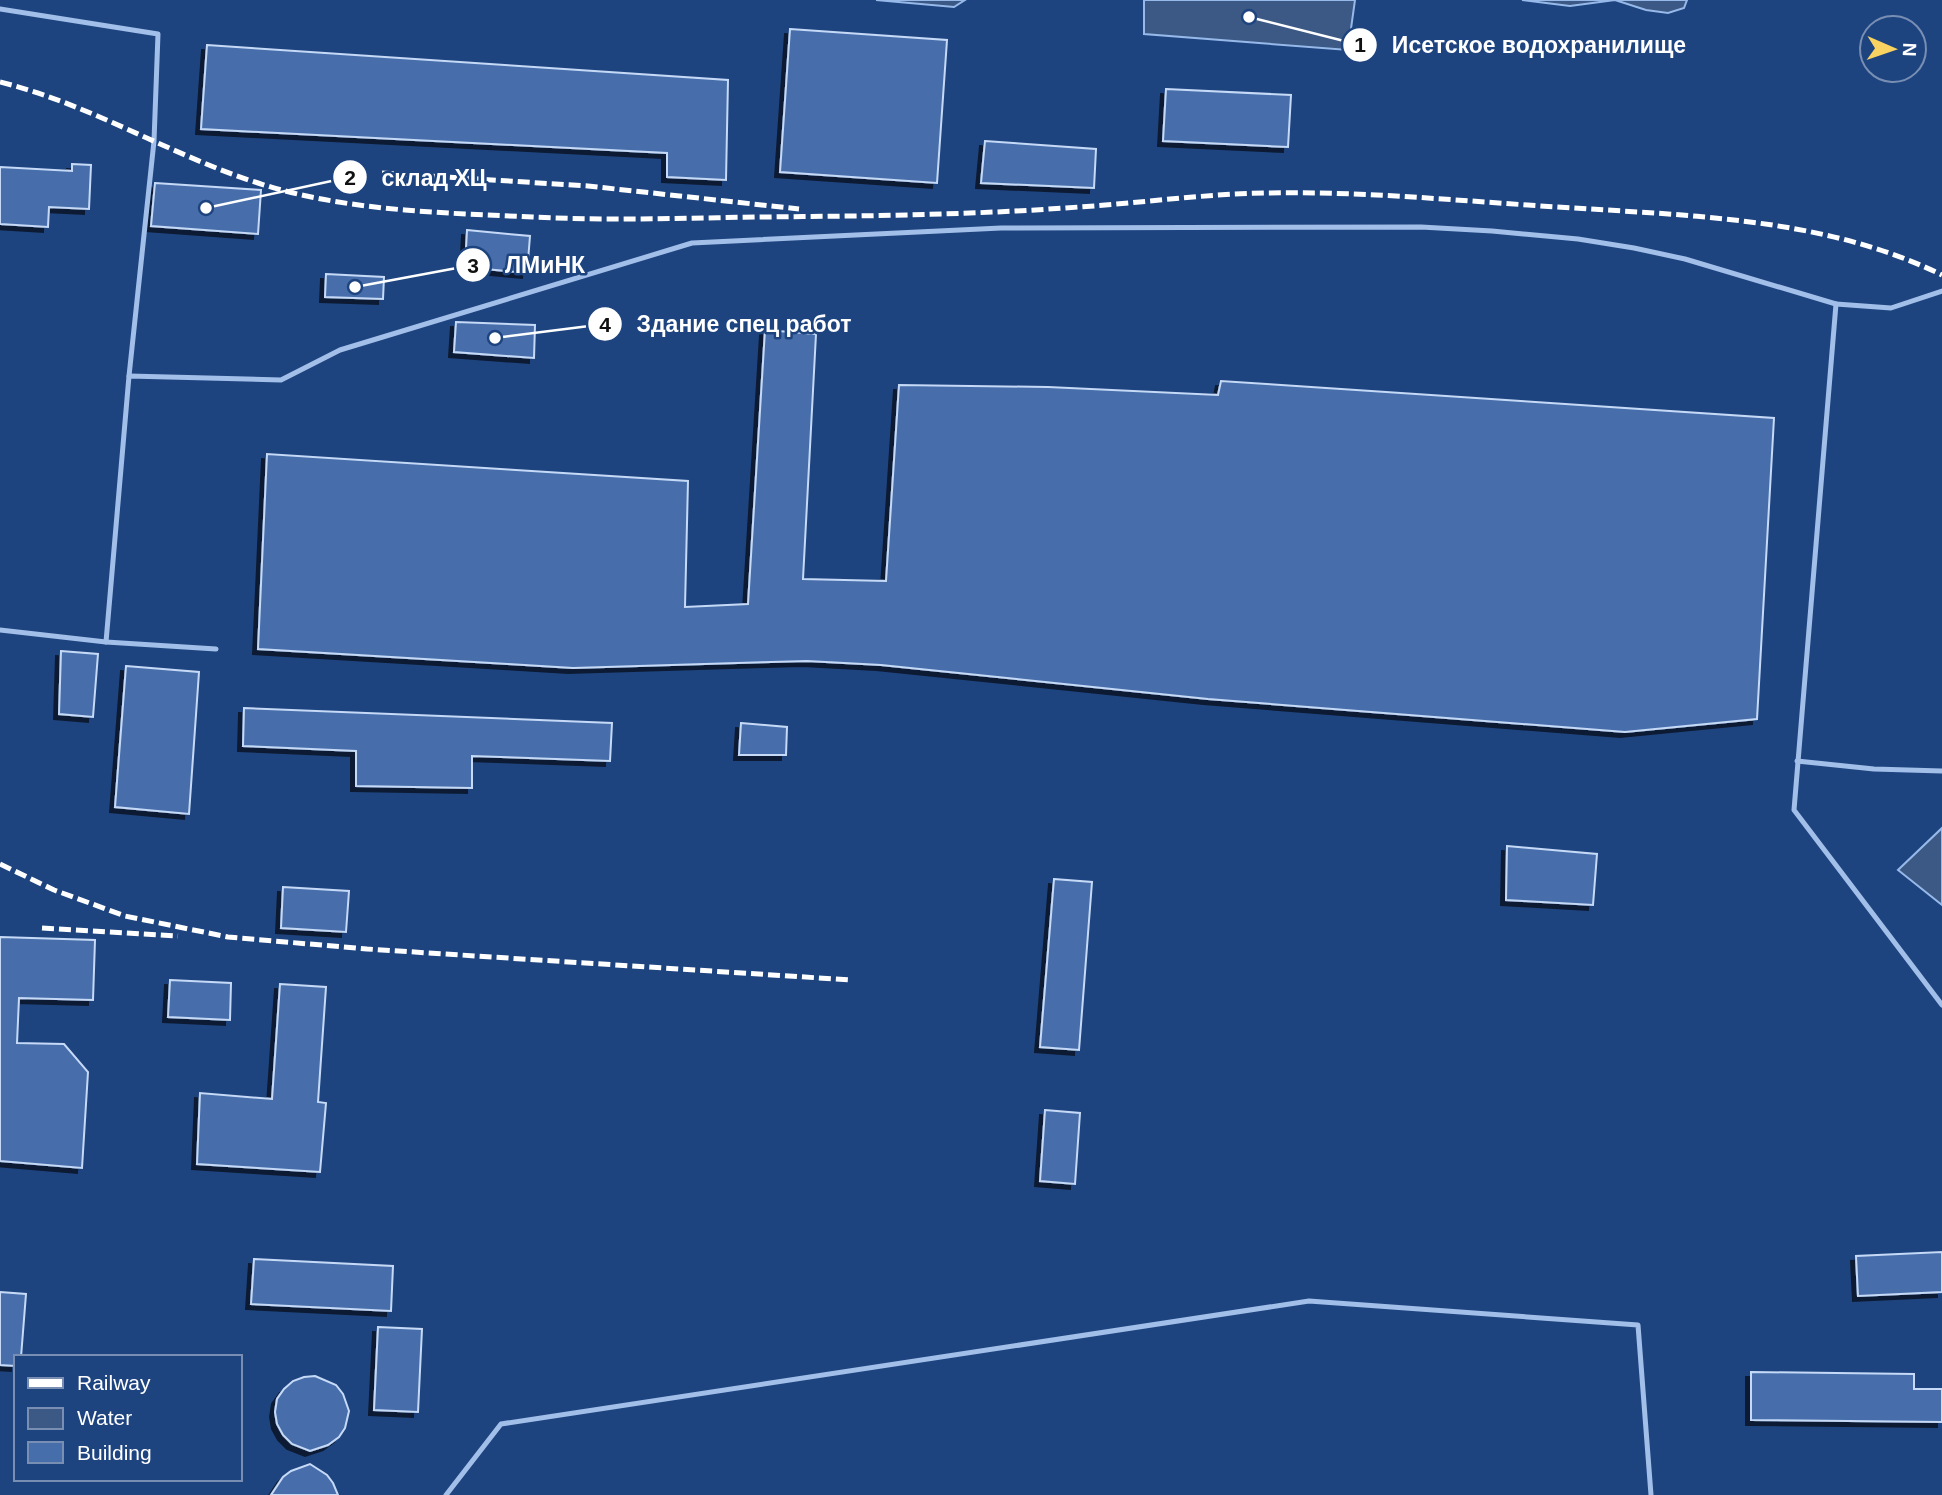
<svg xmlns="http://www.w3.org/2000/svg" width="1942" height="1495" viewBox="0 0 1942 1495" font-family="Helvetica,sans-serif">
  <defs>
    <filter id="shadow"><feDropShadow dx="-5" dy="5" stdDeviation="0" flood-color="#0009"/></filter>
  </defs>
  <rect width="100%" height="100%" fill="#1e4480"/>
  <g fill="#3c5985" stroke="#96b9ea" stroke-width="2">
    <polygon points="876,0 965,0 954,7"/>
    <polygon points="1144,0 1355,0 1348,50 1144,34"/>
    <polygon points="1522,0 1687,0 1684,8 1668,13 1646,10 1615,0 1570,6"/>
    <polygon points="1942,828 1942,905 1898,870"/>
  </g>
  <g fill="#466eaa" stroke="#c6daf7" stroke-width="2" filter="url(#shadow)">
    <polygon points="790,29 947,40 937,183 780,172"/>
    <polygon points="207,45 728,80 726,180 667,177 667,153 201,129"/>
    <polygon points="1166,89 1291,95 1288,147 1163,141"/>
    <polygon points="985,141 1096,149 1094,188 981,183"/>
    <polygon points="72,164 91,165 89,209 49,207 48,227 0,224 0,167 72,171"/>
    <polygon points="155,183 261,190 258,234 151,226"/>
    <polygon points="467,230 530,236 527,273 465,267"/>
    <polygon points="326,274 384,277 383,299 325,297"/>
    <polygon points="456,322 535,325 534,358 454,352"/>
    <polygon points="765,330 816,334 803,579 886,581 899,385 1048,387 1218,395 1221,381 1774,418 1757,719 1625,732 1208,699 881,665 807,661 573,668 258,649 267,454 688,481 685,607 748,604"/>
    <polygon points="61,651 98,654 93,717 59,714"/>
    <polygon points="126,666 199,672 189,814 115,807"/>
    <polygon points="244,708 612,723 610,761 472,756 472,788 356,786 356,751 243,746"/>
    <polygon points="741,723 787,727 786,755 739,755"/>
    <polygon points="1507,846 1597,854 1593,905 1506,900"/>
    <polygon points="1054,879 1092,882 1079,1050 1040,1047"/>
    <polygon points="283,887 349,891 346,932 281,928"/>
    <polygon points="0,937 95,940 93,1000 19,998 17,1043 64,1044 88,1072 82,1168 0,1161"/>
    <polygon points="170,980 231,983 230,1020 168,1017"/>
    <polygon points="280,984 326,987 318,1102 326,1103 320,1172 197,1164 200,1093 272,1099"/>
    <polygon points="1045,1110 1080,1113 1075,1184 1040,1181"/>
    <polygon points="1942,1252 1942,1292 1858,1296 1856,1256"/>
    <polygon points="254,1259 393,1266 391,1311 251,1304"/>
    <polygon points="0,1292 26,1294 21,1357 16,1357 16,1366 0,1365"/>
    <polygon points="378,1327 422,1329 418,1412 374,1410"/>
    <polygon points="1751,1372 1914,1374 1914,1389 1942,1389 1942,1422 1751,1420"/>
    <polygon points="315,1376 336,1385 343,1394 349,1411 345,1428 339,1437 328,1445 310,1451 292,1444 283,1435 277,1424 275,1412 277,1399 284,1389 293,1381 304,1377"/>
    <polygon points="310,1464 327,1475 333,1483 338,1495 271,1495 283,1477 291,1471"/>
  </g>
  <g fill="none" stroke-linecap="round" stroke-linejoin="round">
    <g stroke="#a2bfe9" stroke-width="5">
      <polyline points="0,9 158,34 154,141 129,376"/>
      <polyline points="1836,304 1891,308 1942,291"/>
      <polyline points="0,630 106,642 216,649"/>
      <polyline points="106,642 129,376 281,380 340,350 692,243 1001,228 1421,227 1492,231 1578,239 1634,248 1685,259 1836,304 1794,810 1942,1005"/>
      <polyline points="1797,761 1874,769 1942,771"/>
      <polyline points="446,1495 501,1424 1309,1301 1638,1325 1651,1495"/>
    </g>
    <g stroke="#fff" stroke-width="5" stroke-dasharray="12 5" stroke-linecap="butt">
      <path d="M0,82c90,22 170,73 258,101 85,28 186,30 275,34 76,4 152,1 228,0 106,-1 212,-2 318,-10 62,-4 124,-13 187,-14 103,-2 205,9 308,15 124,8 254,11 368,67"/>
      <polyline points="382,173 588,186 799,209"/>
      <polyline points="0,864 54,890 125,916 228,937 367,949 851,980"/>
      <polyline points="42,928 178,936"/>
    </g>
  </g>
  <path fill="none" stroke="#fff" stroke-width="2.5" d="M1249 17L1360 45M206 208L350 177M355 287L473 265M495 338L605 324"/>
  <g fill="#fff" stroke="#1e4480" stroke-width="2.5">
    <circle cx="1249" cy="17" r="7"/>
    <circle cx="206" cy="208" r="7"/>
    <circle cx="355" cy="287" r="7"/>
    <circle cx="495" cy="338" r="7"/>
    <circle cx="1360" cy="45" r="18"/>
    <circle cx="350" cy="177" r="18"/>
    <circle cx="473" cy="265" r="18"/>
    <circle cx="605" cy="324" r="18"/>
  </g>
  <g font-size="21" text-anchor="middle" font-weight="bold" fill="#111">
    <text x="1360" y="52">1</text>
    <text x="350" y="185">2</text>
    <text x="473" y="273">3</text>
    <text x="605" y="332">4</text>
  </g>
  <g font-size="23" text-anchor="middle" font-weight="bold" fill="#fff" stroke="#1e4480" stroke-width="5" stroke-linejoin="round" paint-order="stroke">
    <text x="1539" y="53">Исетское водохранилище</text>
    <text x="434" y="186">склад ХЦ</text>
    <text x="545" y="273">ЛМиНК</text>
    <text x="744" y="332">Здание спец работ</text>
  </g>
  <rect x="14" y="1355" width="228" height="126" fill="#1e4480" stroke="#788fb3" stroke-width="2"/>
  <rect x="28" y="1378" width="35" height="10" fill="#ffffff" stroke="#788fb3" stroke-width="2"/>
  <text x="77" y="1390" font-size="21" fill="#ffffff">Railway</text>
  <rect x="28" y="1408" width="35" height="21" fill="#3c5985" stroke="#788fb3" stroke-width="2"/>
  <text x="77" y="1425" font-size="21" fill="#ffffff">Water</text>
  <rect x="28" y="1442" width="35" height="21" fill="#466eaa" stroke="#788fb3" stroke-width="2"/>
  <text x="77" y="1460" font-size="21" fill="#ffffff">Building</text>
  <g transform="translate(1893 49) rotate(92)"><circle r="33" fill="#1e4480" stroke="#788fb3" stroke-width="2"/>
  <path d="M0-5L12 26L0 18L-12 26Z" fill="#f8d361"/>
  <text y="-10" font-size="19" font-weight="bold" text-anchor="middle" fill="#ffffff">N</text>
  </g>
</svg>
